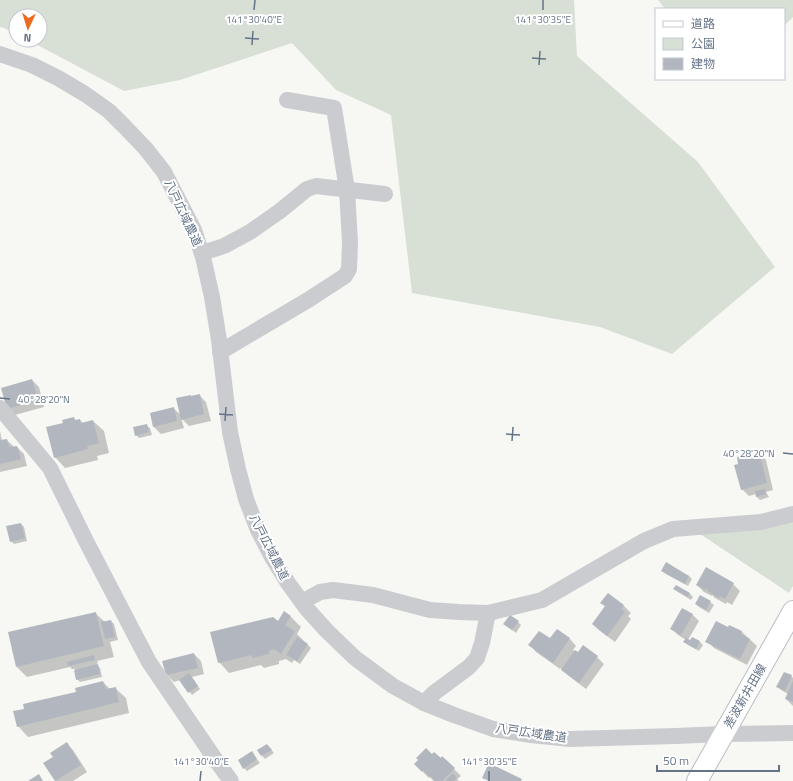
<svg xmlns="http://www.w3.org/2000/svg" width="793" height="781" viewBox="0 0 793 781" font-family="'Titillium Web','Noto Sans JP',sans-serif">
  <rect width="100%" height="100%" fill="#f7f8f4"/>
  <g fill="#d8e0d5">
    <polygon points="0,0 574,0 577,56 698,162 775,267 672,354 600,327 412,293 391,115 336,90 292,43 180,80 124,91 28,40 40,40 40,16 16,16 16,34 4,28 0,27"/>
    <polygon points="658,0 793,0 793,17 784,26 784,9 665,9"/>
    <polygon points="793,521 793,586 789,593 697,532"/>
  </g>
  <g fill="#0003">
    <polygon points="32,380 39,387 44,407 15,415 8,408"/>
    <polygon points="199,395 206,402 211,421 189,426 181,418 184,428 161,434 154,427 151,413 173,408 181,415 192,397"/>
    <polygon points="74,418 76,421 80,420 83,423 93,421 104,431 109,453 97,456 98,460 65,468 55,457 64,424"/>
    <polygon points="146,425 150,428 152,435 139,438 136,435"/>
    <polygon points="0,431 2,441 7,440 14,447 17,447 24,454 27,466 0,472"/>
    <polygon points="759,453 766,460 773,490 766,492 769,497 760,500 757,497 756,494 749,496 742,489"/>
    <polygon points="21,524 24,527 27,541 14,544 11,541"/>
    <polygon points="666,564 689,576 692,579 688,586 666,574 662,570"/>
    <polygon points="733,584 740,591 732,605 727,602 726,604 715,598 712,595 712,596 704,592 697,585"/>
    <polygon points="676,586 690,594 693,597 691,600 678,592 675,589"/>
    <polygon points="608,595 624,606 631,613 628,616 631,619 615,642 600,631 593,624 606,607 602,603"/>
    <polygon points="710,602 714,605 709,613 699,607 696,604"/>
    <polygon points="95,613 105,622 111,621 114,624 118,640 110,642 114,657 97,661 98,663 96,664 100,668 102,677 80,682 77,679 75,669 72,669 70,667 27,677 17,667"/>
    <polygon points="284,613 291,617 301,627 297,634 311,648 300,664 294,660 292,663 286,659 279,661 279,664 264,668 261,665 229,673 219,662 278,622"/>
    <polygon points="692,614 699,621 688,640 700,642 703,645 699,651 688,645 685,642 686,640 678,635 671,628"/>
    <polygon points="518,622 521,625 516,633 508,627"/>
    <polygon points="728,629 742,632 757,646 747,665 714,648 707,641"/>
    <polygon points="557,630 570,639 576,646 573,650 578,653 583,647 597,657 604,664 586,689 569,676 560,668 560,669 536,652 530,645 550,640"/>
    <polygon points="194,654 201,661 204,674 192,677 200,689 192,695 180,680 174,682 167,675"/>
    <polygon points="791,676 793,678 793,706 786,699 788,694 781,690 778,687"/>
    <polygon points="103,682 110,689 115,688 126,698 129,713 28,737 18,726 25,710 77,693"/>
    <polygon points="66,743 73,750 87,772 73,781 56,781 44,763 54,757"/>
    <polygon points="267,745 274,753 265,759 262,756"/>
    <polygon points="251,752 260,763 247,771 244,768"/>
    <polygon points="432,756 441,759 442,757 461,776 457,779 459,781 436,781 431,776 429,778 415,764"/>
  </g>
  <g fill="#b2b7bf">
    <polygon points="32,379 38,400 7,409 1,388"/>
    <polygon points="200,394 204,414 181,420 176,398 191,395 191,396"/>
    <polygon points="174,407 177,421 153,427 150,413"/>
    <polygon points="74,417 75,420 80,419 81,423 93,420 99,443 87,446 88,449 54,458 46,427 63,423 62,420"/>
    <polygon points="147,424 149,432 135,436 133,427"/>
    <polygon points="7,439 9,447 17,446 21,459 0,464 0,440"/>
    <polygon points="759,452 767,483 741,490 734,465 738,464 737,457"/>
    <polygon points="765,489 766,494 756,497 755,491"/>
    <polygon points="21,523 25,538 10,542 6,526"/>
    <polygon points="666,562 689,576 685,584 661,571"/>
    <polygon points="706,567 734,583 725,599 720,596 719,598 707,591 708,590 705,588 705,590 696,585"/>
    <polygon points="676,585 690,593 688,597 673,589"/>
    <polygon points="608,593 624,605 621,609 625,612 607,636 592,624 605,606 600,603"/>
    <polygon points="700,595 711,601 706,610 695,604"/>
    <polygon points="682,608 693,614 681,635 670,629"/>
    <polygon points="284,611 291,616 285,625 295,631 281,654 274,649 269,651 269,654 252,658 252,655 218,663 210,632 273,617 278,621"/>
    <polygon points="96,612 104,646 16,667 8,632"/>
    <polygon points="510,615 519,621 512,630 503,624"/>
    <polygon points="111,620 115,637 105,639 101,622"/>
    <polygon points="716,621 728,627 729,625 742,631 741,634 750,639 740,659 705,642"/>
    <polygon points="557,629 570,638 553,663 528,645 539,631 550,638"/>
    <polygon points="297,637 308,644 297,661 286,655"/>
    <polygon points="692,637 700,641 696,649 683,642 686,638 690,640"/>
    <polygon points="583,645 598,656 579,683 561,670 575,650 578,652"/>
    <polygon points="194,653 198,668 166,675 162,661"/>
    <polygon points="94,655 95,660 68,666 67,662"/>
    <polygon points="98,664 100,674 76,680 74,670"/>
    <polygon points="784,672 792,675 785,691 776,687"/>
    <polygon points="189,673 198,686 188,693 179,680"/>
    <polygon points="103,681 106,689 116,687 119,702 17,727 13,711 24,709 23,704 76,692 75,688"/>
    <polygon points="793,681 793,702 785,699"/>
    <polygon points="67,742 81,765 55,781 43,763 53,757 50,753"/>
    <polygon points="267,744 272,750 261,756 257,750"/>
    <polygon points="426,748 432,754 434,752 441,758 442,756 455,768 442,781 434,781 423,770 422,772 414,764 418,760 416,758"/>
    <polygon points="252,751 257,759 243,769 238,760"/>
    <polygon points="489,763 522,779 521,781 489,781 482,778"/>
    <polygon points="453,773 457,778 454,781 445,781"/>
    <polygon points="39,774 43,781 28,781"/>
  </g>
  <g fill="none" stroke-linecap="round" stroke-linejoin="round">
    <defs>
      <polyline id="major" points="697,781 793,611"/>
    </defs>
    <use href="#major" stroke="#babdc2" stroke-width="22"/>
    <g stroke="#caccd0" stroke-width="16">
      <polyline points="0,54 32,65 58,78 85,94 109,111 125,127 146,149 164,172 194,230 203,257 212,297 219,340 230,432 238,469 246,499 258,530 272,557 288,583 307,609 327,631 355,658 393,686 424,703 454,715 493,729 531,735 570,739 676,736 723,734 793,733"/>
      <polyline points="202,253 224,246 250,232 280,211 307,189 316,186 385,194"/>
      <polyline points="220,352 308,300 345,276 349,269 350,242 347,190 334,108 287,100"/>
      <polyline points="0,408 50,468 87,543 149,662 215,759 231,781"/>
      <polyline points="302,602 320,592 333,590 373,595 430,610 459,612 488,613 542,600 644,541 673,529 761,522 793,514"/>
      <polyline points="424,703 434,693 469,667 477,658 482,643 488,613"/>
    </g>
    <use href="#major" stroke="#fff" stroke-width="20"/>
  </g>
  <path fill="none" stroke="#657387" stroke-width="1.5" d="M254,10l1,-10M543,10v-10M245,38l14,1M252,45l1,-14M532,58l14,1M539,65l1,-14M0,398l10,1M219,414l14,1M225,421l1,-14M506,434l14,1M512,441l1,-14M783,453l10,1M200,781l1,-10M489,781v-10"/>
  <g text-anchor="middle" stroke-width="4" stroke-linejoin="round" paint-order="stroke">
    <g font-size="12" fill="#657387" stroke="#fff">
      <text transform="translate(183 213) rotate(65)" y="4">八戸広域農道</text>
      <text transform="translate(269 547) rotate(63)" y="4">八戸広域農道</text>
      <text transform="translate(745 696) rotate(-60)" y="4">差波新井田線</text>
      <text transform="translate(531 733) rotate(8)" y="4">八戸広域農道</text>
    </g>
  </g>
  <g font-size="10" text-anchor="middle" fill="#657387" stroke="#fff" stroke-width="4" stroke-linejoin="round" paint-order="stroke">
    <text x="254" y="23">141°30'40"E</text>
    <text x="543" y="23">141°30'35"E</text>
    <text x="44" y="403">40°28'20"N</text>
    <text x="749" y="457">40°28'20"N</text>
    <text x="201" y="765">141°30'40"E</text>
    <text x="489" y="765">141°30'35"E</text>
  </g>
  <rect x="655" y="8" width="130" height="72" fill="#ffffff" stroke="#c1c7cf"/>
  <rect x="663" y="21" width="20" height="6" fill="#ffffff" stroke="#c1c7cf"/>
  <text x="691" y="28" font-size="12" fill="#657387">道路</text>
  <rect x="663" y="38" width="20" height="12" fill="#d8e0d5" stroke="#c1c7cf"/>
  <text x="691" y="48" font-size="12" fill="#657387">公園</text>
  <rect x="663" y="58" width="20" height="12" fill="#b2b7bf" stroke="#c1c7cf"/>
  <text x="691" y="68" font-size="12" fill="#657387">建物</text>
  <g transform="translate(28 28) rotate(184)"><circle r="19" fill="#ffffff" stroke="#c1c7cf"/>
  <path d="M0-3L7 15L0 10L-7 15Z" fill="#ec6b20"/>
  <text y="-6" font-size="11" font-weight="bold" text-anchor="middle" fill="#657387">N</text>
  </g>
  <path d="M657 765v6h122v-6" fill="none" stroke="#657387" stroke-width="2"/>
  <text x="663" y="765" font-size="12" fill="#657387" stroke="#ffffff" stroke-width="3" paint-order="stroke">50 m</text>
</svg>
